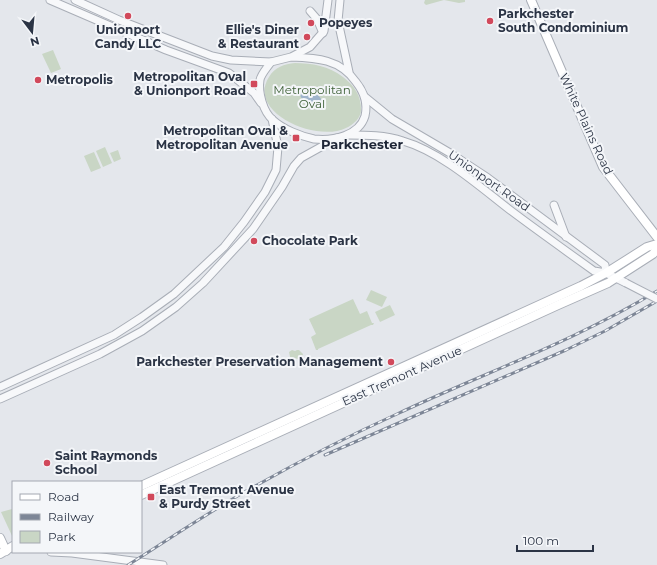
<svg xmlns="http://www.w3.org/2000/svg" width="657" height="565" viewBox="0 0 657 565" font-family="Montserrat,sans-serif">
  <rect width="100%" height="100%" fill="#e4e7ec"/>
  <g fill="#c9d6c5">
    <polygon points="425,0 465,0 465,2 459,3 444,0 426,5 424,3"/>
    <polygon points="53,50 61,69 51,73 42,54"/>
    <path d="M295,63c17,0 34,3 48,14 12,9 18,19 18,33 0,8 -8,15 -15,18 -30,15 -100,-16 -77,-51 6,-10 15,-13 26,-14z"/>
    <polygon points="105,147 112,163 103,167 96,151"/>
    <polygon points="118,150 121,159 114,162 110,153"/>
    <polygon points="94,152 101,168 91,172 84,156"/>
    <polygon points="371,290 387,297 382,307 366,300"/>
    <polygon points="353,299 360,314 367,311 372,323 374,323 373,325 371,325 318,349 318,350 316,350 311,337 316,334 309,319"/>
    <polygon points="390,305 395,315 380,322 375,312"/>
    <polygon points="292,350 295,351 297,350 299,350 303,354 302,360 290,357 289,352"/>
    <polygon points="12,509 13,511 13,538 1,512"/>
  </g>
  <path fill="#9fb4cc" d="M305,91c7,-1 12,2 16,8 -2,13 -20,5 -21,-5z"/>
  <g fill="none" stroke-linecap="round" stroke-linejoin="round">
    <defs>
      <g id="tertiary">
        <polyline points="50,0 166,50 229,73 254,93 261,103"/>
        <polyline points="75,0 119,20 212,56 231,60 271,62"/>
        <polyline points="340,0 338,21 349,72"/>
        <polyline points="310,11 317,19 323,33"/>
        <polyline points="293,56 310,47 324,31 328,0"/>
        <path d="M291,57c26,1 49,2 65,25 8,10 12,21 9,34 -6,20 -32,25 -51,23 -14,-3 -31,-10 -41,-19 -10,-8 -15,-28 -13,-40 1,-6 7,-12 11,-18z"/>
        <polyline points="365,97 392,119 450,153 488,178 605,265 606,273"/>
        <path d="M348,135c19,0 37,0 55,6 38,11 76,45 107,69 28,21 56,41 84,61l12,2 20,10"/>
        <polyline points="554,205 566,237"/>
        <polyline points="0,387 114,335 142,317 174,294 224,247 244,222 265,192 276,170 278,147 272,119"/>
        <polyline points="0,399 100,354 142,331 176,307 203,283 253,229 282,187 294,166 301,158 337,138"/>
        <polyline points="51,552 72,553 163,565"/>
      </g>
      <g id="secondary">
        <polyline points="531,0 603,167 657,237"/>
        <polyline points="141,486 581,286 606,273 647,247 657,244"/>
        <polyline points="141,495 558,305 608,283 653,254 657,249"/>
        <polyline points="0,538 6,551"/>
        <polyline points="0,554 13,546"/>
      </g>
    </defs>
    <use href="#tertiary" stroke="#a9aeb7" stroke-width="9"/>
    <use href="#secondary" stroke="#a9aeb7" stroke-width="10"/>
    <use href="#tertiary" stroke="#f7f8fa" stroke-width="7"/>
    <use href="#secondary" stroke="#fff" stroke-width="8"/>
    <defs>
      <g id="rail">
        <polyline points="325,455 566,350 605,331 657,301"/>
        <path d="M128,565c38,-24 75,-49 113,-71 51,-29 103,-56 156,-80 87,-41 178,-73 260,-123"/>
      </g>
    </defs>
    <use href="#rail" stroke="#7d8696" stroke-width="3"/>
    <use href="#rail" stroke="#f4f6f9" stroke-width="1.5" stroke-dasharray="4.5" stroke-linecap="butt"/>
    <defs>
      <polyline id="tertiary-bridge" points="626,283 657,299"/>
    </defs>
    <use href="#tertiary-bridge" stroke="#a9aeb7" stroke-width="9" stroke-linecap="butt"/>
    <use href="#tertiary-bridge" stroke="#f7f8fa" stroke-width="7"/>
  </g>
  <g fill="#d1495b" stroke="#f4f6f9" stroke-width="1.5">
    <circle cx="128" cy="16" r="4"/>
    <circle cx="490" cy="21" r="4"/>
    <circle cx="311" cy="23" r="4"/>
    <circle cx="307" cy="37" r="4"/>
    <circle cx="38" cy="80" r="4"/>
    <rect x="250" y="80" width="8" height="8" rx="2"/>
    <rect x="292" y="134" width="8" height="8" rx="2"/>
    <circle cx="254" cy="241" r="4"/>
    <circle cx="391" cy="362" r="4"/>
    <circle cx="47" cy="463" r="4"/>
    <rect x="147" y="493" width="8" height="8" rx="2"/>
  </g>
  <g text-anchor="middle" stroke-width="4" stroke-linejoin="round" paint-order="stroke">
    <g font-size="12" font-weight="bold" fill="#2b3445" stroke="#f4f6f9" text-anchor="start">
      <text x="498" y="18">Parkchester<tspan x="498" dy="14">South Condominium</tspan></text>
      <text x="319" y="27">Popeyes</text>
      <text x="128" y="34" text-anchor="middle">Unionport<tspan x="128" dy="14">Candy LLC</tspan></text>
      <text x="299" y="34" text-anchor="end">Ellie's Diner<tspan x="299" dy="14">&amp; Restaurant</tspan></text>
      <text x="246" y="81" text-anchor="end">Metropolitan Oval<tspan x="246" dy="14">&amp; Unionport Road</tspan></text>
      <text x="46" y="84">Metropolis</text>
      <text x="288" y="135" text-anchor="end">Metropolitan Oval &amp;<tspan x="288" dy="14">Metropolitan Avenue</tspan></text>
      <text x="262" y="245">Chocolate Park</text>
      <text x="383" y="366" text-anchor="end">Parkchester Preservation Management</text>
      <text x="55" y="460">Saint Raymonds<tspan x="55" dy="14">School</tspan></text>
      <text x="159" y="494">East Tremont Avenue<tspan x="159" dy="14">&amp; Purdy Street</tspan></text>
    </g>
    <g font-size="12" fill="#3f6138" stroke="#f4f6f9">
      <text x="312" y="94">Metropolitan<tspan x="312" dy="14">Oval</tspan></text>
    </g>
    <g font-size="12" fill="#2b3445" stroke="#f4f6f9">
      <text transform="translate(586 124) rotate(65)" y="4">White Plains Road</text>
      <text transform="translate(489 181) rotate(35)" y="4">Unionport Road</text>
      <text transform="translate(402 376) rotate(-24)" y="4">East Tremont Avenue</text>
    </g>
    <g font-size="13" font-weight="bold" fill="#1d2536" stroke="#f4f6f9">
      <text x="362" y="149">Parkchester</text>
    </g>
  </g>
  <rect x="12" y="481" width="130" height="72" fill="#f4f6f9" stroke="#a4a8b1"/>
  <rect x="20" y="494" width="20" height="6" fill="#ffffff" stroke="#a4a8b1"/>
  <text x="48" y="501" font-size="12" fill="#2b3445">Road</text>
  <rect x="20" y="514" width="20" height="6" fill="#7d8696" stroke="#a4a8b1"/>
  <text x="48" y="521" font-size="12" fill="#2b3445">Railway</text>
  <rect x="20" y="531" width="20" height="12" fill="#c9d6c5" stroke="#a4a8b1"/>
  <text x="48" y="541" font-size="12" fill="#2b3445">Park</text>
  <g transform="translate(32 32) rotate(164)" stroke="#f4f6f9" stroke-width="3" paint-order="stroke">
  <path d="M0-3L7 15L0 10L-7 15Z" fill="#2b3445"/>
  <text y="-6" font-size="11" font-weight="bold" text-anchor="middle" fill="#2b3445">N</text>
  </g>
  <path d="M517 545v6h76v-6" fill="none" stroke="#2b3445" stroke-width="2"/>
  <text x="523" y="545" font-size="12" fill="#2b3445" stroke="#f4f6f9" stroke-width="3" paint-order="stroke">100 m</text>
</svg>
